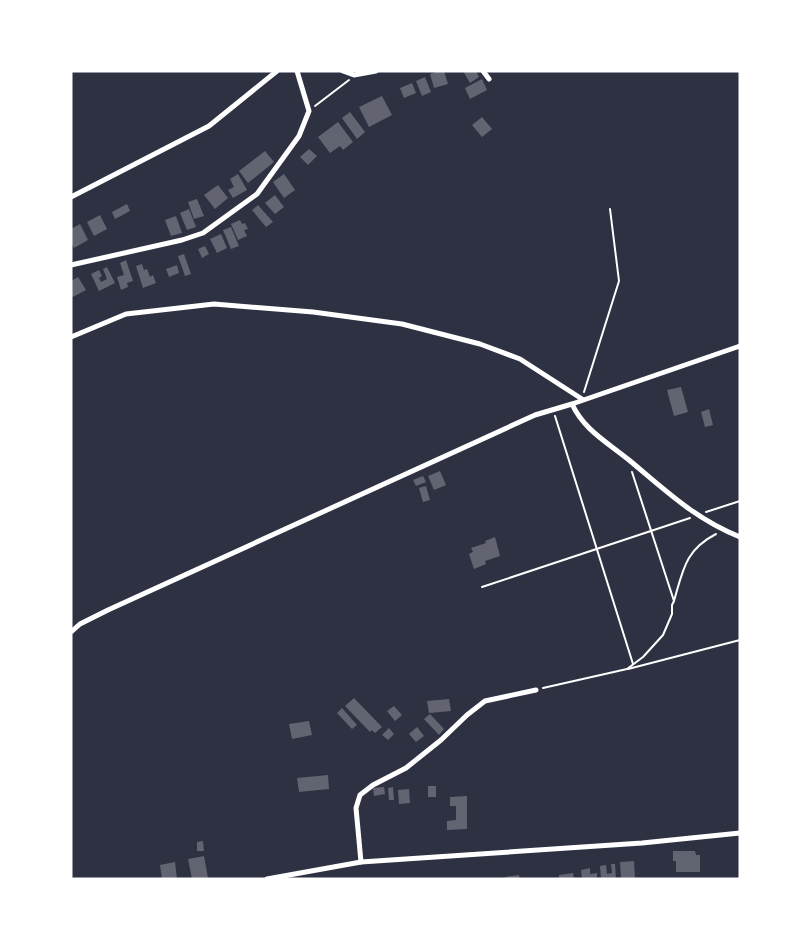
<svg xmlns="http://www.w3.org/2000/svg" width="811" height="950" viewBox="0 0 811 950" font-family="Inter,sans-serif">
  <rect width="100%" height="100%" fill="#2d3142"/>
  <g fill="#626471">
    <polygon points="439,71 444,71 448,84 434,88 430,74"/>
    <polygon points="463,71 476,71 479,77 470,83"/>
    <polygon points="425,77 431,92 422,96 416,81"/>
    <polygon points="482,79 487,90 470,99 465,88"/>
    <polygon points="412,83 416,93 404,98 400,88"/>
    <polygon points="382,96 392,115 369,127 359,107"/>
    <polygon points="350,112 365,132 357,139 342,118"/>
    <polygon points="482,117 492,129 482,137 472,125"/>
    <polygon points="338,122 353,142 343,150 340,146 330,153 318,137"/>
    <polygon points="309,149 317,156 308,165 300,157"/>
    <polygon points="265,151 274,162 248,183 239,171"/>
    <polygon points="238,174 247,190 233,198 228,190 234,187 230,179"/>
    <polygon points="284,174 295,190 284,198 273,182"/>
    <polygon points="218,185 228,198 215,209 204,195"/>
    <polygon points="275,195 284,207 275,214 265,203"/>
    <polygon points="197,199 204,216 194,219 188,202"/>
    <polygon points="127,204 130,211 115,219 112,212"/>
    <polygon points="258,205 273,222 266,227 252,210"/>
    <polygon points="189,209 196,227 187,230 180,213"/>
    <polygon points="100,215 107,229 94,236 87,222"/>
    <polygon points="176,216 182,233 171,236 165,220"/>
    <polygon points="240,220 242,224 245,223 248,229 244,230 247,236 238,240 231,224"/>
    <polygon points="80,224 88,240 74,248 71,243 71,229"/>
    <polygon points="231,227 239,246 231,249 223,230"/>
    <polygon points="221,234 227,248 217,253 210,239"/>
    <polygon points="205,246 209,254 202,258 198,249"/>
    <polygon points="184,254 191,274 185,276 178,256"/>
    <polygon points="126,260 133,281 127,283 128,287 121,290 117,277 124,275 120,263"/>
    <polygon points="142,264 144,270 147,269 150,277 153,275 156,283 143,288 136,266"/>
    <polygon points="177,265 179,273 169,277 166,269"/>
    <polygon points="107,267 115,283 99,291 91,274 99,270 102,276 99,278 101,282 107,279 103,269"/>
    <polygon points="78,277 86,290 73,297 71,294 71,281"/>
    <polygon points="681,387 688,412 674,416 667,390"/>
    <polygon points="709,409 713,425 705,427 701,412"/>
    <polygon points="440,471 446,485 434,490 428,476"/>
    <polygon points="423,476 426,482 416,486 413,480"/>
    <polygon points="426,486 430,500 423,502 419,488"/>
    <polygon points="495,537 500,556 485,561 486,564 474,569 469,554 473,552 471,548 486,543 485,541"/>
    <polygon points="354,698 382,727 375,733 372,730 370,732 345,706"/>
    <polygon points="449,699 451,711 429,713 427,701"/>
    <polygon points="394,706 402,715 395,721 387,711"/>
    <polygon points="342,708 357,725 352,729 337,713"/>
    <polygon points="430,714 444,729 439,735 424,719"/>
    <polygon points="309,721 312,735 292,739 289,724"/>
    <polygon points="417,727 424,736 416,742 409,734"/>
    <polygon points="389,728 394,734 388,740 382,735"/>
    <polygon points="328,775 329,789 299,792 297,778"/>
    <rect x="428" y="786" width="8" height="11"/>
    <polygon points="384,787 385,794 374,796 373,788"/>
    <polygon points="393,787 394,800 389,800 388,788"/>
    <polygon points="409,789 410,803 399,804 398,790"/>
    <polygon points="467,796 467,829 447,830 447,821 456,820 456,806 450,806 450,797"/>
    <polygon points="203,841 204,851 197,851 197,842"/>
    <polygon points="673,851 695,851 696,855 700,855 700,872 676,872 676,861 673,861"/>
    <polygon points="204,856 208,878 192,879 188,859"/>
    <polygon points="634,861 635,879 621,879 620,862"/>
    <polygon points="175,862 177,879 162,879 160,865"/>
    <polygon points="611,864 615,864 616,879 601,879 600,866 606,865 607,874 612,873"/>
    <polygon points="590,868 590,874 597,873 597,879 582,879 581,870"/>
    <polygon points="573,873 574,879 559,879 559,875"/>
    <polygon points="519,875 520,879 505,879 505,877"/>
  </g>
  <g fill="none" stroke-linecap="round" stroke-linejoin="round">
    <g stroke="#fff" stroke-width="2">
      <polyline points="315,106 349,80"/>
      <polyline points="584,392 619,281 610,209"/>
      <polyline points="555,416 633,664"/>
      <polyline points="706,512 740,501"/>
      <polyline points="482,587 690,518"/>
      <path d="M674,601c9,-31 11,-51 42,-67"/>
      <polyline points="628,669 740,640"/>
      <polyline points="543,688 627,669 643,657 663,635 672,614 672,605 674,601 632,472"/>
    </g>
    <g stroke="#fff" stroke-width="5">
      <polyline points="343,71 354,75 376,71"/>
      <polyline points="483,71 489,79"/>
      <polyline points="71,197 209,126 277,71"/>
      <polyline points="71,265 182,240 203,233 257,194 299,136 309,111 297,71"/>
      <polyline points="71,337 126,314 214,304 313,312 402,324 480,344 520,359 582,399"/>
      <path d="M572,404c12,26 35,38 57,56 36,30 66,59 111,77"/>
      <polyline points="71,632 80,624 108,610 535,415 572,404 740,346"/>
      <polyline points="361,862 356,808 360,795 373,785 406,768 441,740 467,715 485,701 536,690"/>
      <polyline points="267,879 361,862 642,843 740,833"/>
    </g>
  </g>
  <rect width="811" height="950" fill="none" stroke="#ffffff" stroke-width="145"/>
</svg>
